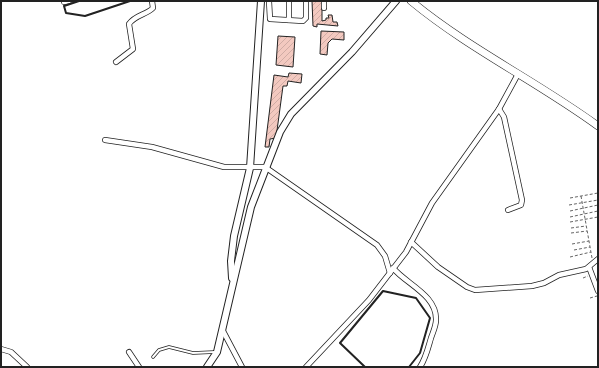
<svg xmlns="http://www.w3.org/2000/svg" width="599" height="368" viewBox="0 0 599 368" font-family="'Source Sans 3',sans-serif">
  <defs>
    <pattern id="building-hatch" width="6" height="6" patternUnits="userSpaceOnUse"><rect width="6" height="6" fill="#f3c9c0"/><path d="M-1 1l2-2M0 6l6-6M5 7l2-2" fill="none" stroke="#d0aca5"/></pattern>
  </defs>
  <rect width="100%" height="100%" fill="#fff"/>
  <g fill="url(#building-hatch)" stroke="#222">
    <polygon points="312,1 322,1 322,21 326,20 326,18 329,18 328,15 332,15 333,22 337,22 338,26 317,24 317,27 313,26"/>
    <polygon points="321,31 344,32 344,40 332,39 328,43 327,55 320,54"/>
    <polygon points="278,36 295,37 293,67 276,65"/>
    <polygon points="289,73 302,74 301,83 288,81 287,86 283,86 276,138 270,139 269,147 265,147 274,75 288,77"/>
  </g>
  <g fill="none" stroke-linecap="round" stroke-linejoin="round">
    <defs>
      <polyline id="lane" points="153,357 159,350 169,347 193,353 215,352"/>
      <g id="street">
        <polyline points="269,1 270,19 303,21 306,18 306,1"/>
        <polyline points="289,1 289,20"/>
        <polyline points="64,2 69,1"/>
        <polyline points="324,8 324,1"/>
        <path d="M116,62l17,-13 -4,-25c6,-9 17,-9 24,-16l-1,-7"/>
        <polyline points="499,109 504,117 522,200 521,205 508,210"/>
        <polyline points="105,140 152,147 224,167 265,167 377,245 385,256 390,273"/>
        <polyline points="411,242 438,267 467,287 475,290 532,286 544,283 559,275 586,269 598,259"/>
        <polyline points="589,267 598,291"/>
        <path d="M393,268c13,16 44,27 43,52 0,6 -3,12 -5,18 -3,10 -5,20 -11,29"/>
        <polyline points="223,331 242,367"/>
        <polyline points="1,349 11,352 27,367"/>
        <polyline points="129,352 139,367"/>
        <polyline points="306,367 369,300 406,252 432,203 499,109 518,74"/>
      </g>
      <g id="secondary">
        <polyline points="232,278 231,261 234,236 250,168 261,1"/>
        <polyline points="207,367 217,352 251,207 280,132 291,114 352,52 396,1"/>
      </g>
      <path id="primary" d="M411,1c58,48 127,81 187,125"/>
    </defs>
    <use href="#lane" stroke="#222" stroke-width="3.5"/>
    <use href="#street" stroke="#222" stroke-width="6"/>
    <use href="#secondary" stroke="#222" stroke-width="8"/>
    <use href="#primary" stroke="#222" stroke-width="8"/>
    <g stroke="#646464" stroke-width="1" stroke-dasharray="3 2" stroke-linecap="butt">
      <polyline points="581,196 592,258"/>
      <polyline points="570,198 598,193"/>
      <polyline points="569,205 598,200"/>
      <polyline points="570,211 598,205"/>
      <polyline points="570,217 598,211"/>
      <polyline points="570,222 598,217"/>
      <polyline points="571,228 586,226"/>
      <polyline points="571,233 587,231"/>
      <polyline points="572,244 589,241"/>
      <polyline points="574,250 590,247"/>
      <polyline points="570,257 591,252"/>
      <polyline points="583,278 588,276"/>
      <polyline points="590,298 597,296"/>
    </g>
    <use href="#lane" stroke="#fff" stroke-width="2"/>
    <use href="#street" stroke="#fff" stroke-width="4.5"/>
    <use href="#secondary" stroke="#fff" stroke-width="6"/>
    <use href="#primary" stroke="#fff" stroke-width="7"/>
    <g stroke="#222" stroke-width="2">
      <polyline points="79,1 64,6 66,13 85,16 130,1"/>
      <polyline points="365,367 340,343 383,291 416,298 430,318 420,353 409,367"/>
    </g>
  </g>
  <rect width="599" height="368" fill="none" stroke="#222222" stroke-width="4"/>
</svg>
